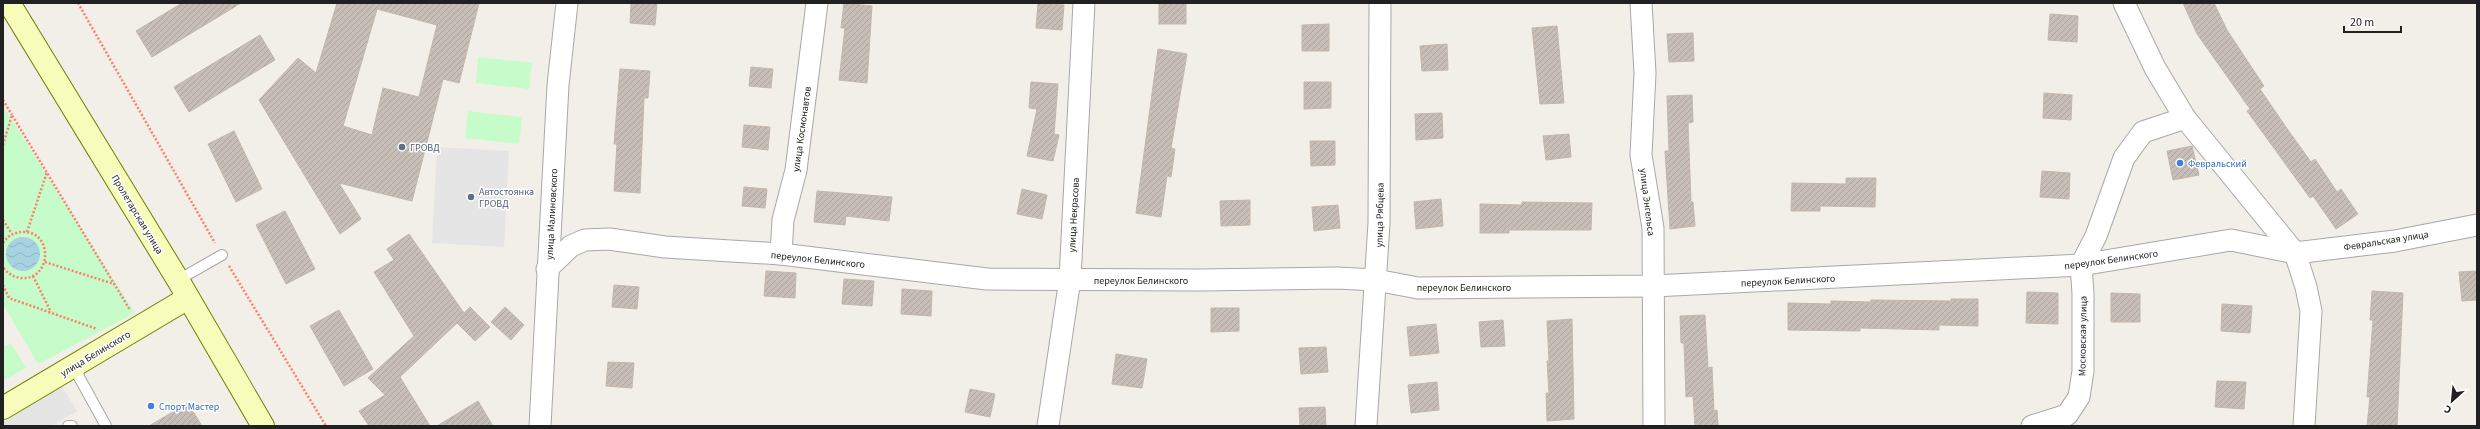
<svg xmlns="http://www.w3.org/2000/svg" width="2480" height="429" viewBox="0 0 2480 429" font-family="'Source Sans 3',sans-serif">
  <defs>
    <pattern id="water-waves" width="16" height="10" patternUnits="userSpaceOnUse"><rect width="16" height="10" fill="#a7d2e1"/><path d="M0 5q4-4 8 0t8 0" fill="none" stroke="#8fb4c1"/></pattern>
    <pattern id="building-hatch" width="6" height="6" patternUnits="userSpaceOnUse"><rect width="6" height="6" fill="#c7beb7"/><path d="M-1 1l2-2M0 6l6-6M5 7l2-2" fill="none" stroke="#aba39d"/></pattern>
  </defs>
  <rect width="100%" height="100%" fill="#f2efe8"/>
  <g fill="#c5fcca">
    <polygon points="478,57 532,63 529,89 476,83"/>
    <polygon points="3,106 135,313 38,364 3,304"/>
    <polygon points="468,111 522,117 519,144 465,138"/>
    <polygon points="11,343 26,368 3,381 3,347"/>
  </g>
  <g fill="#e5e5e5">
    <polygon points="437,147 509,151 504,247 432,243"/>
    <polygon points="62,386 77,411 52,426 3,426 3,422"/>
  </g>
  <circle fill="url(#water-waves)" cx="23" cy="254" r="17"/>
  <g fill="url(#building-hatch)" stroke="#c4b6a9" fill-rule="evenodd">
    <polygon points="182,3 241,3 152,57 136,31"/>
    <path d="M337,3h142l-20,80 -16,-4 -31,122 -73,-18 22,36 -21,15 -81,-134 39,-42 18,15zM377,9l60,16 -18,72 -36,-9 -11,47 -29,-9z"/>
    <polygon points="631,3 657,3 655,25 630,23"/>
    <polygon points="844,3 872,6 867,83 839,80 845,28 841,28"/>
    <polygon points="1038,3 1064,5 1062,30 1036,28"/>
    <rect x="1159" y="3" width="27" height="21"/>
    <polygon points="2183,3 2214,3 2227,30 2264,86 2260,89 2288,130 2311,162 2315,159 2337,192 2341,189 2358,214 2336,229 2313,196 2310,198 2247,111 2250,109 2197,34"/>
    <polygon points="2050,14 2078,16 2077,42 2048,40"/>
    <polygon points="1329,24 1329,51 1302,51 1302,25"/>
    <polygon points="1557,26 1564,103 1540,104 1532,28"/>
    <polygon points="1693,33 1694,61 1669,62 1667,34"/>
    <polygon points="260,35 275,60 189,112 174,87"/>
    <polygon points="1447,44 1448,70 1422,71 1420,46"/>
    <polygon points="1158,49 1187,54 1171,148 1175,149 1171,177 1167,176 1161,217 1136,213"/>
    <polygon points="751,67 773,69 771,88 749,86"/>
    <polygon points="620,69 650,71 648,98 644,98 640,193 614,191 617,144 614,144"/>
    <polygon points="1031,82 1058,84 1054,134 1059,135 1053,161 1027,156 1037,109 1029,108"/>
    <polygon points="1304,82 1331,82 1331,108 1304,109"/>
    <polygon points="2044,93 2072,95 2071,120 2043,118"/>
    <polygon points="1692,95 1693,122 1688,123 1691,202 1693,202 1695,226 1670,229 1665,151 1669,151 1667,96"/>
    <polygon points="1442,113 1443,138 1416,140 1415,114"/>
    <polygon points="744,125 770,127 768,150 742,147"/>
    <polygon points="234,131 262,189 236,202 208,144"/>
    <polygon points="1569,134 1571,157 1546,160 1543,136"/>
    <polygon points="1310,141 1335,141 1335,165 1311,166"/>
    <polygon points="2192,146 2199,175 2173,180 2167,151"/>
    <polygon points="2042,171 2070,173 2069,199 2040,197"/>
    <polygon points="1846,178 1876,178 1875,207 1820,206 1820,211 1791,211 1792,183 1846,184"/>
    <polygon points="744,187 767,189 765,208 742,206"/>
    <polygon points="1022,189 1047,195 1042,219 1017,214"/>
    <polygon points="817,191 892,197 889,221 846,216 845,225 814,222"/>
    <polygon points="1441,199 1443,226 1416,229 1414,202"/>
    <polygon points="1250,200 1250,225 1221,226 1220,201"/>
    <polygon points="1522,202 1592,203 1591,230 1509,230 1509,233 1480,233 1480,204 1522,205"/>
    <polygon points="1338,205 1340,228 1314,231 1312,207"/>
    <polygon points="285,211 315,269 286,284 256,225"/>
    <polygon points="409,234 464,313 470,307 490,327 475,341 457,323 400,377 430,426 369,426 359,411 385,395 368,378 414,336 374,272 394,260 387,249"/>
    <polygon points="766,271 796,273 795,298 764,296"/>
    <polygon points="2477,271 2477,300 2462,301 2459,272"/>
    <polygon points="844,279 874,281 872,306 842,304"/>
    <polygon points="614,285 639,287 637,309 612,307"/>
    <polygon points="902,289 932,291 931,316 901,314"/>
    <polygon points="2372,291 2403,293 2397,426 2367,426 2370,397 2367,397 2373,320 2370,320"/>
    <polygon points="2027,292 2058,293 2058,324 2026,323"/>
    <polygon points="2111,293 2140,294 2140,322 2111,322"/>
    <polygon points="1951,299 1978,299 1978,326 1939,325 1939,330 1860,328 1860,331 1788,330 1788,303 1831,304 1831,301 1871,302 1871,300 1951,301"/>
    <polygon points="2222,304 2252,306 2250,333 2221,331"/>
    <polygon points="505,307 524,325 511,340 491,322"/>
    <polygon points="1211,308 1239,308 1239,331 1211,332"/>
    <polygon points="339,310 373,369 344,386 310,326"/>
    <polygon points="1705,315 1708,368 1712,367 1714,411 1717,410 1718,426 1695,426 1693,396 1686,397 1684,343 1681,343 1680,316"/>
    <polygon points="1572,319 1574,419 1547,421 1546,393 1549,393 1547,361 1549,361 1547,321"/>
    <polygon points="1503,320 1505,346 1481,347 1479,322"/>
    <polygon points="1436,324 1439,353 1410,356 1407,327"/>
    <polygon points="1326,347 1328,372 1301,374 1299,348"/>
    <polygon points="1116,354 1147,359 1142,388 1112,384"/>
    <polygon points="608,362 634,363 632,388 606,386"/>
    <polygon points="2217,381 2246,382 2244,409 2215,407"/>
    <polygon points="1437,382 1439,410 1411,413 1408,385"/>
    <polygon points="970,389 995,394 990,417 965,412"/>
    <polygon points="478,401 493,426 437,426"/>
    <polygon points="188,403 202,426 149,426"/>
    <polygon points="1325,407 1326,426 1300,426 1299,408"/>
  </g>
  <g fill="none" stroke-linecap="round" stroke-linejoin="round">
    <defs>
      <g id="lane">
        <polyline points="178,280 222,255"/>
        <polyline points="77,364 79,377 106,426"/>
        <polyline points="68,426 72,426"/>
      </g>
      <g id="street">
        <polyline points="1641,3 1645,73 1641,155 1653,228 1654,426"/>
        <polyline points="2124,3 2155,68 2185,118 2295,253 2395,241 2477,225"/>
        <polyline points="781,254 783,220 796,170 817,3"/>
        <polyline points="547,269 571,246 585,240 609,239 665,247 781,254 987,279 1199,280 1337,278 1376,280 1418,288 1653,286 2081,265 2231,240 2295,253 2306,287 2311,311 2304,426"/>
        <polyline points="540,426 558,85 567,3"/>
        <polyline points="1048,426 1070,279 1084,3"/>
        <polyline points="1366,426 1379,223 1380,3"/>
        <polyline points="2032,426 2067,415 2079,397 2083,371 2083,293 2081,265 2096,236 2124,158 2143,132 2185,118"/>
      </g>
      <g id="secondary">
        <polyline points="9,3 178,280 263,426"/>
        <polyline points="3,408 188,298"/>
      </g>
    </defs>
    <use href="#lane" stroke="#a8a8a8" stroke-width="12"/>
    <use href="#street" stroke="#a8a8a8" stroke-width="23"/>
    <use href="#secondary" stroke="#6f8000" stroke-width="24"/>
    <g stroke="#ff7e6c" stroke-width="2.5" stroke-dasharray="2 2" stroke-linecap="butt">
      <polyline points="78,3 215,243"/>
      <polyline points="3,100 12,115"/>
      <polyline points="3,145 12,115 130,310"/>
      <polyline points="3,220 12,234"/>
      <polyline points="27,232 47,172"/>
      <path d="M3,243c5,-8 12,-11 21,-11 30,0 27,49 -3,46 -8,-1 -14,-5 -18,-11"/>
      <polyline points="45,262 114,284"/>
      <polyline points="229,266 326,426"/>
      <polyline points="33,276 51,312"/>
      <polyline points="3,285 9,298 97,329"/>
    </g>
    <use href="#lane" stroke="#fff" stroke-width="10"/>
    <use href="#street" stroke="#fff" stroke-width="21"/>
    <use href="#secondary" stroke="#f7fcbb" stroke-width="22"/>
  </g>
  <g fill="#5c6f8a" stroke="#fff" stroke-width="1.5">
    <circle cx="402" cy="147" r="4"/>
    <circle cx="471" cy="197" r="4"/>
  </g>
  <g fill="#3f7fe0" stroke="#fff" stroke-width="1.5">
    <circle cx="2180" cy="163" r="4"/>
    <circle cx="151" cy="406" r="4"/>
  </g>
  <g text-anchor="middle" stroke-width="3" stroke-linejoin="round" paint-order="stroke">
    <g font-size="10" fill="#212121" stroke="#fff">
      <text transform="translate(801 129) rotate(-82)" y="4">улица Космонавтов</text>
      <text transform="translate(1648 202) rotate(83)" y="4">улица Энгельса</text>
      <text transform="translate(138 214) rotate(59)" y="4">Пролетарская улица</text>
      <text transform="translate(551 214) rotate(-87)" y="4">улица Малиновского</text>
      <text transform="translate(1073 215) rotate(-87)" y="4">улица Некрасова</text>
      <text transform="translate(1379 215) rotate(-89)" y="4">улица Рябцева</text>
      <text transform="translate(2386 240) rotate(-9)" y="4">Февральская улица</text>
      <text transform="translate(818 259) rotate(6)" y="4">переулок Белинского</text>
      <text transform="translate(2111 259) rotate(-8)" y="4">переулок Белинского</text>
      <text x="1141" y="284">переулок Белинского</text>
      <text transform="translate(1788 280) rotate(-3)" y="4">переулок Белинского</text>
      <text x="1464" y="291">переулок Белинского</text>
      <text transform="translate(2082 336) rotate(-89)" y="4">Московская улица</text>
      <text transform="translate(95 353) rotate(-31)" y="4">улица Белинского</text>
    </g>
    <g font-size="10" fill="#4e5e75" stroke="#fff" text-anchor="start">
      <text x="410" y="151">ГРОВД</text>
      <text x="479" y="195">Автостоянка<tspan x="479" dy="12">ГРОВД</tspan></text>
    </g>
    <g font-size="10" fill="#366cbe" stroke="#fff" text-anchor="start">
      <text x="2188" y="167">Февральский</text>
      <text x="159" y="410">Спорт Мастер</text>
    </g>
  </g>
  <rect width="2480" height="429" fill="none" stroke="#212121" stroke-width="8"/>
  <g transform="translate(2452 401) rotate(207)" stroke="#ffffff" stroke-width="3" paint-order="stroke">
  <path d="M0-3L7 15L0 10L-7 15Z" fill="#212121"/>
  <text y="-6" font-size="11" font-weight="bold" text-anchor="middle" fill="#212121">С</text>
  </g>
  <path d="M2344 26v6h57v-6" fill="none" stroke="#212121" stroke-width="2"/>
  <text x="2350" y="26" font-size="12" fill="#212121" stroke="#ffffff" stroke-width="3" paint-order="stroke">20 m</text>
</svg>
